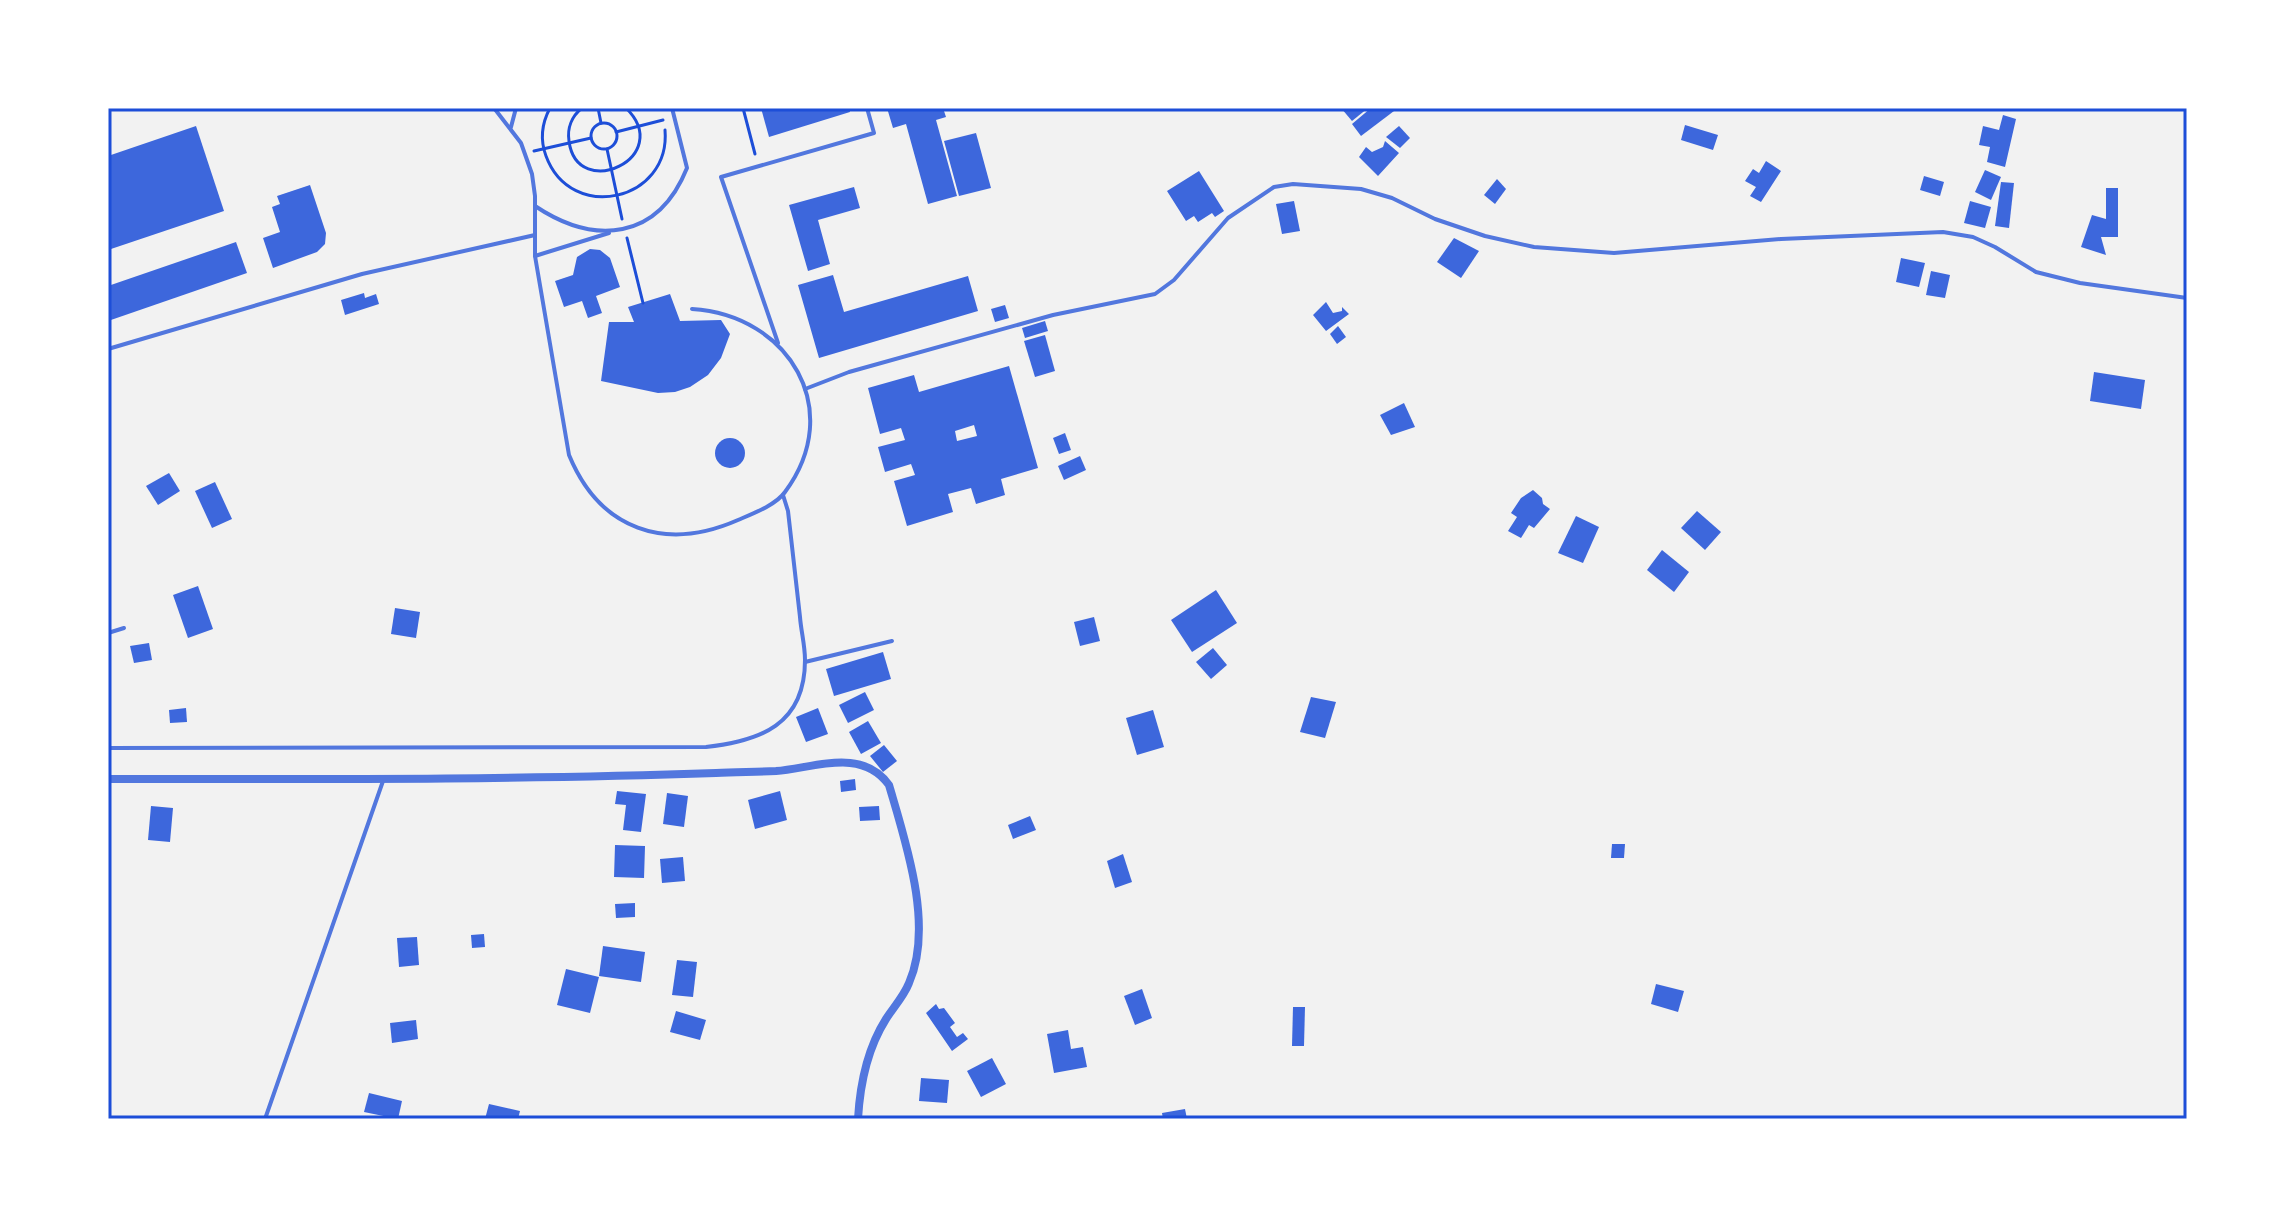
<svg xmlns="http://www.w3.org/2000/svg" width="2295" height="1227" viewBox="0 0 2295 1227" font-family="'Public Sans',sans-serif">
  <rect width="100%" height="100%" fill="#f2f2f2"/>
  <g fill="#3d67dc" fill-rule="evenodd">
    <polygon points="761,108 849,108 850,112 769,137"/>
    <polygon points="887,108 943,108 946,117 936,120 957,196 928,204 906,124 893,128"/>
    <polygon points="1341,108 1368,108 1352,121"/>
    <polygon points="1371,108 1398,108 1361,136 1352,124"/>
    <polygon points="2003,115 2016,119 2005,167 1987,162 1990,147 1979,145 1983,126 1999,130"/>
    <polygon points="1685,125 1718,135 1713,150 1681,140"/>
    <polygon points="196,126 224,211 108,250 108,156"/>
    <polygon points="1399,126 1410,138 1400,148 1386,137"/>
    <polygon points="976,133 991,188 959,196 944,141"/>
    <polygon points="1385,141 1399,153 1378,176 1359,157 1366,147 1372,152 1383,147"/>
    <polygon points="1766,161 1781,171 1761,202 1750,196 1756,187 1745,181 1753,169 1759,173"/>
    <polygon points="1985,170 2001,177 1991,200 1975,192"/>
    <polygon points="1199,171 1224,211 1215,217 1212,213 1198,222 1194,216 1186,221 1167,191"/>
    <polygon points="1924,176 1944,182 1940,196 1920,190"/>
    <polygon points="1497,179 1506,189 1495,204 1484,195"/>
    <polygon points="2001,182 2014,183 2009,228 1995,226"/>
    <polygon points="310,185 326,233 325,244 317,252 273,268 263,238 280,232 272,207 280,204 277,196"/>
    <polygon points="854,187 860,208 818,220 830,264 808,271 789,205"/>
    <polygon points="2106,188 2118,188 2118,237 2101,237 2106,255 2081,247 2092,215 2106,219"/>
    <polygon points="1294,201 1300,231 1282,234 1276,204"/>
    <polygon points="1970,201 1991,207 1985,228 1964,223"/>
    <polygon points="1454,238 1479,251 1461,278 1437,262"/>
    <polygon points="236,242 247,273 108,321 108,286"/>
    <polygon points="590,249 600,250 610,258 620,287 596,296 602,313 588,318 582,301 564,307 555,281 573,275 577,257"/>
    <polygon points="1901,258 1925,263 1919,287 1896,282"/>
    <polygon points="1931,271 1950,275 1945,298 1926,295"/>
    <polygon points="833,275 844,312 968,276 978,311 819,358 798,285"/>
    <polygon points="364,293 365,298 376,294 379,304 345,315 341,300"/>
    <polygon points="670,294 680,321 721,320 730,334 721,358 708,375 690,387 675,392 658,393 601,381 609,322 634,322 628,307"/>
    <polygon points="1326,302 1333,313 1342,311 1342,307 1349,314 1326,331 1313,315"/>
    <polygon points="1005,305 1009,318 995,322 991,309"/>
    <polygon points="1045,321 1048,331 1025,338 1022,328"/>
    <polygon points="1338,326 1346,337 1337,344 1330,334"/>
    <polygon points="1045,335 1055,371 1035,377 1024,341"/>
    <path d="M1009,366l29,102 -37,11 4,16 -29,9 -5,-16 -23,6 5,18 -46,14 -13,-45 21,-6 -4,-11 -26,8 -7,-25 27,-7 -4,-12 -21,6 -12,-46 46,-13 5,17zM974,425l3,11 -20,5 -2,-10z"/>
    <polygon points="2094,372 2145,380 2141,409 2090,401"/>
    <polygon points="1404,403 1415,427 1391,435 1380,415"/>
    <polygon points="1065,433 1071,450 1059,454 1053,438"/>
    <circle cx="730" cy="453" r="15"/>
    <polygon points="1080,456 1086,470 1064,480 1058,466"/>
    <polygon points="169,473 180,491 158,505 146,486"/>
    <polygon points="215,482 232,519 212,528 195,491"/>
    <polygon points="1533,490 1542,498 1543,504 1550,509 1534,528 1529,525 1521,538 1508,531 1517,517 1511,513 1521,498"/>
    <polygon points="1697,511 1721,532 1705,550 1681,528"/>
    <polygon points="1576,516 1599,527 1583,563 1558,553"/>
    <polygon points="1662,550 1689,572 1674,592 1647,570"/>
    <polygon points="198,586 213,629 188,638 173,595"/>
    <polygon points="1216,590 1237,623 1192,652 1171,620"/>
    <polygon points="395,608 420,612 416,638 391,634"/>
    <polygon points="1094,617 1100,641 1080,646 1074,622"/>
    <polygon points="149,643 152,660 134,663 130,646"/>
    <polygon points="1213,648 1227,665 1211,679 1196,662"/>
    <polygon points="883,652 891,679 834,696 826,669"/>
    <polygon points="865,692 874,710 848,723 839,705"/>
    <polygon points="1311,697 1336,702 1325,738 1300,732"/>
    <polygon points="186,708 187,722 170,723 169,710"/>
    <polygon points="818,708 828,734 806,742 796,717"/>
    <polygon points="1153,710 1164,747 1137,755 1126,718"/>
    <polygon points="868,721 881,743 861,754 849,732"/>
    <polygon points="884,745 897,761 883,772 870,756"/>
    <polygon points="855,779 856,790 841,792 840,781"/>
    <polygon points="617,791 646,794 641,832 623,830 626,805 615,804"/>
    <polygon points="780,791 787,820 755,829 748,800"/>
    <polygon points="667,793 688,796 684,827 663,824"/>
    <polygon points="151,806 173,808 170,842 148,840"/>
    <polygon points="879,806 880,820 860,821 859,807"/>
    <polygon points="1030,816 1036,830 1013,839 1008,825"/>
    <polygon points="1612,844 1625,844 1624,858 1611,858"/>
    <polygon points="615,845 645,846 644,878 614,877"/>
    <polygon points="1123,854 1132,882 1115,888 1107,861"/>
    <polygon points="683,857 685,881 662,883 660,859"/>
    <polygon points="635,903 635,917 616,918 615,904"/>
    <polygon points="484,934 485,947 472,948 471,935"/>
    <polygon points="417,937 419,965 399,967 397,938"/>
    <polygon points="603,946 645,952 641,982 599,976"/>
    <polygon points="677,960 697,962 693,997 672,995"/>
    <polygon points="566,969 599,977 590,1013 557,1005"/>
    <polygon points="1656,984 1684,991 1678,1012 1651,1004"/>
    <polygon points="1142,989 1152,1018 1135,1025 1124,996"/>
    <polygon points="936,1004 939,1009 944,1008 955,1023 950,1027 957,1037 963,1033 968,1039 952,1051 926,1013"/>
    <polygon points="1293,1007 1305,1007 1304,1046 1292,1046"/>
    <polygon points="676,1011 706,1020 700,1040 670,1032"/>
    <polygon points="416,1020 418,1039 392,1043 390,1023"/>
    <polygon points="1068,1030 1071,1049 1083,1047 1087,1067 1054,1073 1047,1034"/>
    <polygon points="992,1058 1006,1084 981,1097 967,1071"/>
    <polygon points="921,1078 949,1080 947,1103 919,1101"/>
    <polygon points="369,1093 402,1101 398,1119 364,1112"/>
    <polygon points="489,1104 520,1111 518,1119 485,1119"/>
    <polygon points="1185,1109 1187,1119 1163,1119 1162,1113"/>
  </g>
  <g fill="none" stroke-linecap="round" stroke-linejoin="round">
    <g stroke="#1d4ed8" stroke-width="3">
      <path d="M550,108c-8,15 -10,32 -4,48 25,68 125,45 119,-26"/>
      <path d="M582,108c-10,8 -15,20 -13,33 8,62 107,16 57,-33"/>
      <polyline points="598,108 601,123"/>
      <polyline points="743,108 755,154"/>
      <circle cx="604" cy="136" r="13"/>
      <polyline points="616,132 663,120"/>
      <polyline points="607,149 622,219"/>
      <polyline points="534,151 591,138"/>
      <polyline points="627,238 643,303"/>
    </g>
    <g stroke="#5277de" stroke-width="4">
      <path d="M494,108l27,35 11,31 3,22v60l34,199c31,75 96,97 169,65 14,-6 38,-15 47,-28 61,-82 4,-177 -93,-183"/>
      <polyline points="511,127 516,108"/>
      <path d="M535,206c60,40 123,34 152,-38l-15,-60"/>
      <polyline points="535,256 609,233"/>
      <polyline points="778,343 721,177 874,133 867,108"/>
      <polyline points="108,349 362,274 535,235"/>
      <polyline points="805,389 849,372 1053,315 1155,294 1174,280 1228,218 1274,187 1293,184 1361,189 1392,198 1435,219 1485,236 1534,247 1614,253 1781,239 1943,232 1973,237 1995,247 2036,272 2080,283 2187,298"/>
      <polyline points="108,633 124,628"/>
      <polyline points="805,662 892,641"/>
      <path d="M108,748l598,-1c54,-6 99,-22 99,-87 0,-15 -4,-29 -5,-43 -4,-35 -8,-71 -12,-106l-5,-16"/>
      <polyline points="265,1119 383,781"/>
    </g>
    <path stroke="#5277de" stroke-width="8" d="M108,779c203,0 405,1 608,-6 20,-1 40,-1 60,-2 38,-3 86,-24 113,14 17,58 45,141 20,198 -5,13 -16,25 -23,36 -19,30 -26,65 -28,100"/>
  </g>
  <rect width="2295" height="1227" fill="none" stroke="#ffffff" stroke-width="220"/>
  <rect x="110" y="110" width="2075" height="1007" fill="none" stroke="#1d4ed8" stroke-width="3"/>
</svg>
